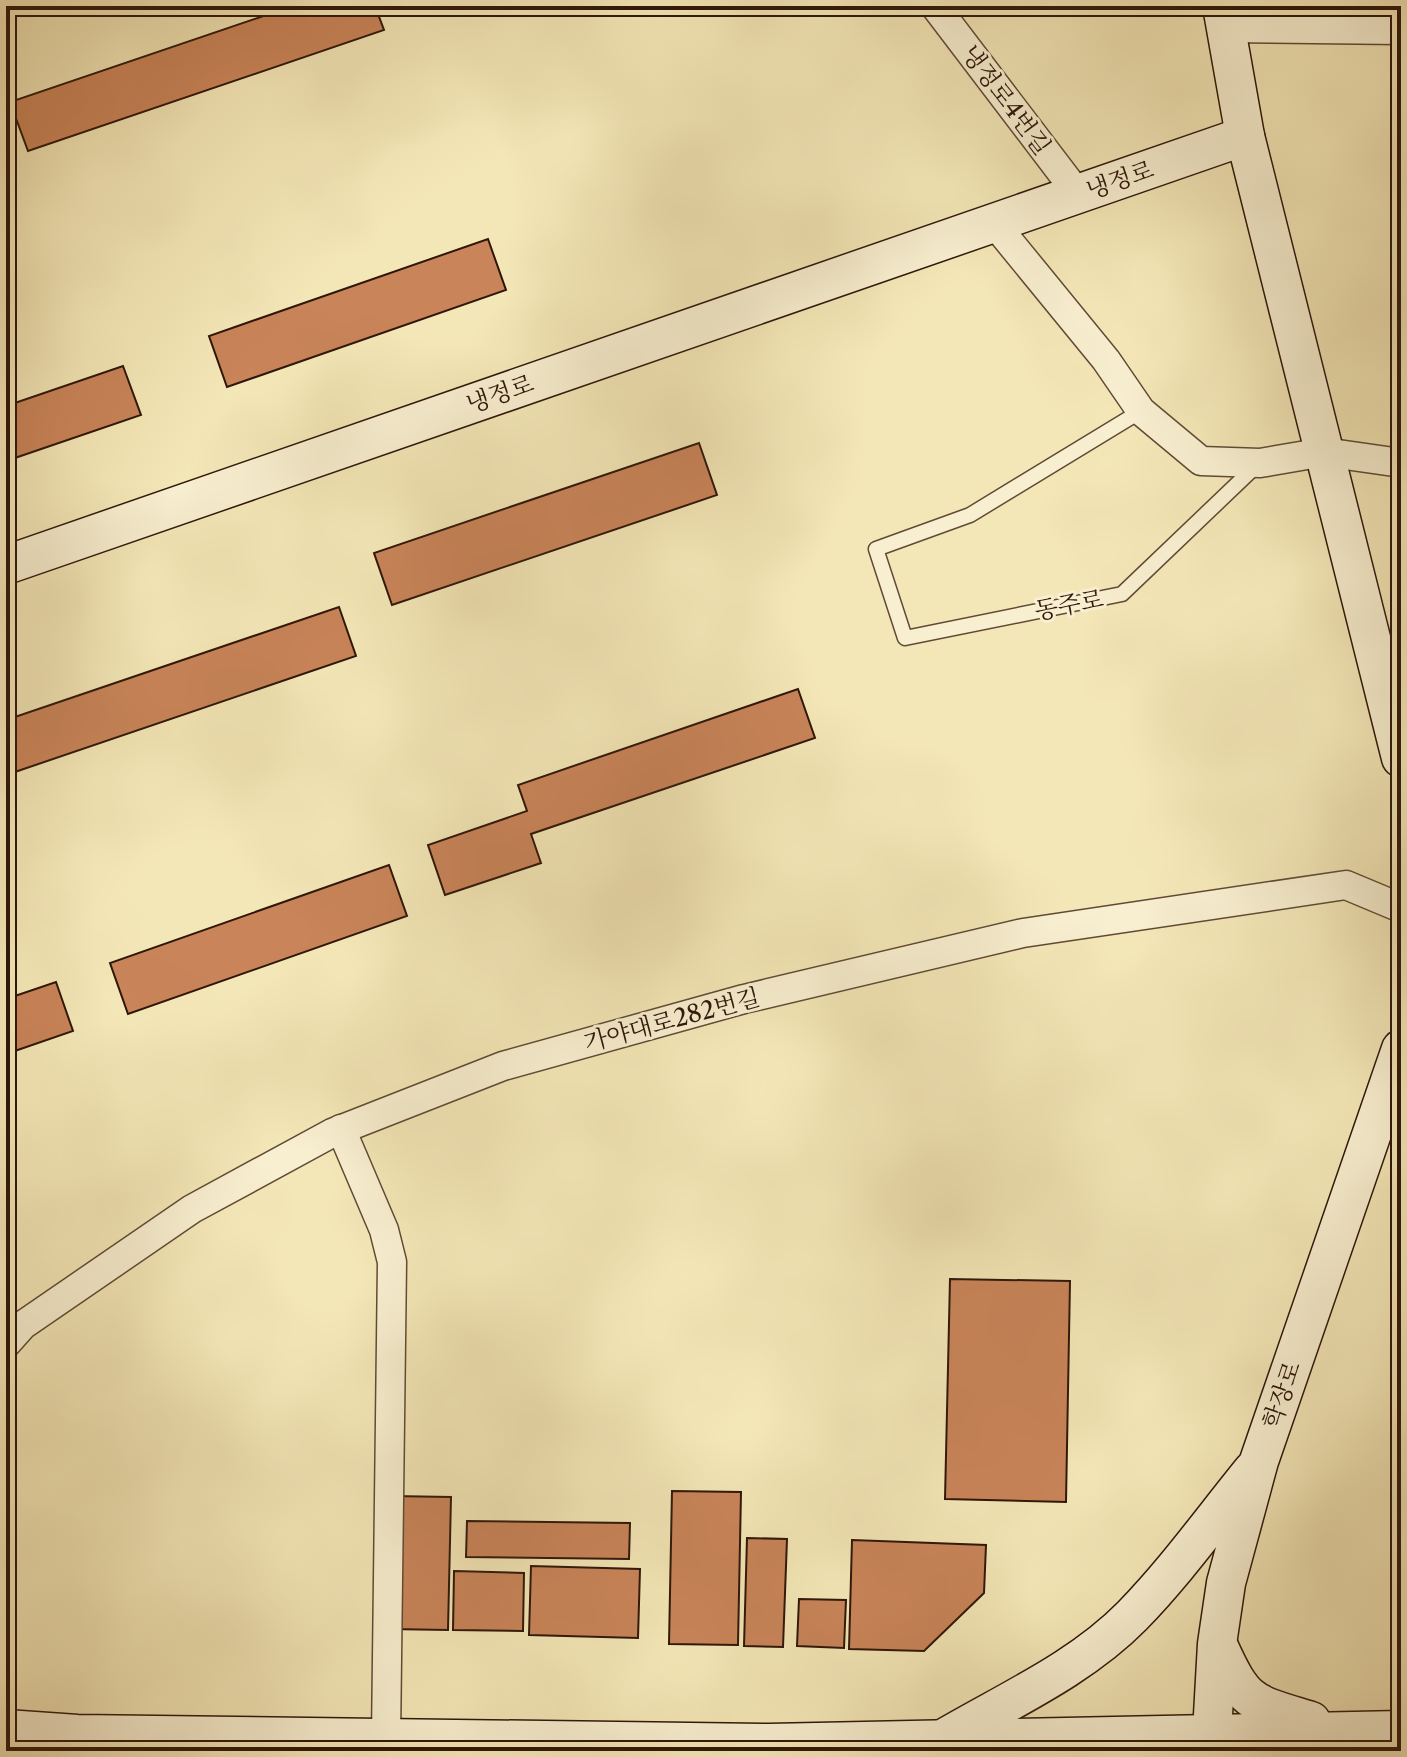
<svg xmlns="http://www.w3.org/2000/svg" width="1407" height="1757" viewBox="0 0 1407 1757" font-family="'Libre Caslon Text','Noto Serif KR',serif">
  <rect width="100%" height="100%" fill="#f4e7b7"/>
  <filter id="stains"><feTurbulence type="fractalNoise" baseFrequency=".0025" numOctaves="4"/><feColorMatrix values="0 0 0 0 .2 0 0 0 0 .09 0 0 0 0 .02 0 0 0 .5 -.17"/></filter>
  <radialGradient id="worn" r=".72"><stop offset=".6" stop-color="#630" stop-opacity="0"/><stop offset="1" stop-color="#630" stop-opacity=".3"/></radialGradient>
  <g fill="#c98459" stroke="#2e160a" stroke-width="2">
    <polygon points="293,6 375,6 384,30 28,151 10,102"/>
    <polygon points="488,239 506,290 227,387 209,336"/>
    <polygon points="123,366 141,415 6,461 6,406"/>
    <polygon points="699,443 717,495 392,605 374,553"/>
    <polygon points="339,607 356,656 6,775 6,720"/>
    <polygon points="798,689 815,738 531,834 541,863 445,895 428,845 527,811 518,785"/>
    <polygon points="389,865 407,916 128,1014 110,963"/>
    <polygon points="56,982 73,1031 6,1054 6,999"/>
    <polygon points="950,1279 1070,1281 1066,1502 945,1499"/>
    <polygon points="672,1491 741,1492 738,1645 669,1644"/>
    <polygon points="391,1496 451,1497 448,1630 389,1629"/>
    <polygon points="467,1521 630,1523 629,1559 466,1557"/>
    <polygon points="747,1538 787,1539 783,1647 744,1646"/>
    <polygon points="852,1540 986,1545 984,1593 924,1651 849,1649"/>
    <polygon points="531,1566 640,1569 638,1638 529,1635"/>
    <polygon points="454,1571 524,1573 523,1631 453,1630"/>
    <polygon points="799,1599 846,1600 844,1648 797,1646"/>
  </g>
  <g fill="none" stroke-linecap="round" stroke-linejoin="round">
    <defs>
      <polyline id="lane" points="1141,411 970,515 876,549 905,638 1122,594 1258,464"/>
      <g id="street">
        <polyline points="935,6 1078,194"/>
        <polyline points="1226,28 1401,30"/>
        <polyline points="994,223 1106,360 1141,411 1201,461 1260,463 1324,452 1401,463"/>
        <polyline points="341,1129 384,1230 392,1262 386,1738"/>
        <polyline points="6,1344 23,1325 192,1209 332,1133 503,1066 744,999 1023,933 1346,885 1401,908"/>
      </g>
      <g id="secondary">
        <polyline points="1222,6 1245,136 1401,758"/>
        <polyline points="6,565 1245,136"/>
        <path d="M1219,1647c26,58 33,56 92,74"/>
        <polyline points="6,1729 77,1734 769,1743 1401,1730"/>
        <path d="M948,1736c62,-36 133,-68 184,-120 44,-45 81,-97 121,-146"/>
        <polyline points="1215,1751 1212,1733 1217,1644 1226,1583 1259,1461 1401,1049"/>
      </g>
    </defs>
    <use href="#lane" stroke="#604a35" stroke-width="17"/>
    <use href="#street" stroke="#604a35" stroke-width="31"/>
    <use href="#secondary" stroke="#2e160a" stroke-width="41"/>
    <use href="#lane" stroke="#f8efd0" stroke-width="14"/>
    <use href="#street" stroke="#f8efd0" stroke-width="28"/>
    <use href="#secondary" stroke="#f8efd0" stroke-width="38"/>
  </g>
  <g text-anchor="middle" stroke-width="6" stroke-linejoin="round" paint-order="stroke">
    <g font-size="24" fill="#2e160a" stroke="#f8efd0">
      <text transform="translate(1006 100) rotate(53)" y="8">냉정로4번길</text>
      <text transform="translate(1120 180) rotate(-19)" y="8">냉정로</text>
      <text transform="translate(500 394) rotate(-19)" y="8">냉정로</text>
      <text transform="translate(1069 605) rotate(-11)" y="8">동주로</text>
      <text transform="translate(672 1020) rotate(-15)" y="8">가야대로282번길</text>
      <text transform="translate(1282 1395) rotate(-71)" y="8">학장로</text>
    </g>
  </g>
  <rect width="1407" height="1757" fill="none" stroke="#f4e7b7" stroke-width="32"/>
  <rect x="8" y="8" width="1391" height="1741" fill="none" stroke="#2e160a" stroke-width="4"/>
  <rect x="16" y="16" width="1375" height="1725" fill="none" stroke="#2e160a" stroke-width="2"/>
  <rect width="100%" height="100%" filter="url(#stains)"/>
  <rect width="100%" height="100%" fill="url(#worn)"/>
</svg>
